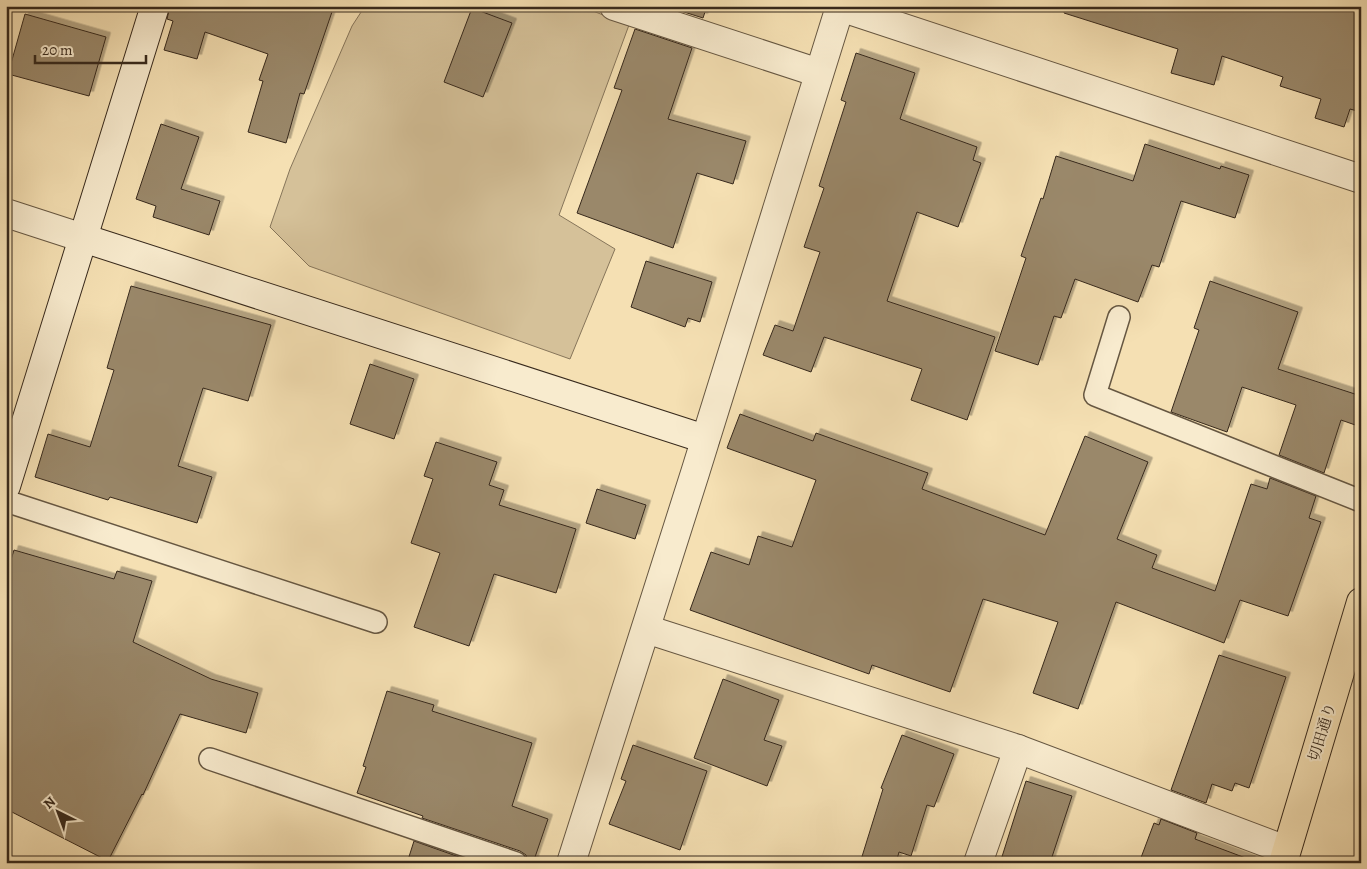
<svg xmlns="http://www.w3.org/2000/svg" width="1367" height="869" viewBox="0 0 1367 869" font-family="Alegreya,'Noto Serif JP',serif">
  <defs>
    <filter id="shadow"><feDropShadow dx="4.5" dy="-4.5" stdDeviation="0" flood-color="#0004"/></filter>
  </defs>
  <rect width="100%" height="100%" fill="#f5e0b3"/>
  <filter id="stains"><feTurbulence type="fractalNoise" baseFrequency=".004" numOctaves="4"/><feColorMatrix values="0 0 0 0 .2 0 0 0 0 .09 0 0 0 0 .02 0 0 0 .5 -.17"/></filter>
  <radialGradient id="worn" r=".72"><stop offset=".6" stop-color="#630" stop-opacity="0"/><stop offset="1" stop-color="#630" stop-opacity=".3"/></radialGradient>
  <polygon fill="#d5c199" stroke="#86755a" points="365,6 580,6 629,25 559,215 615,249 570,359 309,266 270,227 290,169 352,26"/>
  <g fill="#9a886b" stroke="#37291c" filter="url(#shadow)">
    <polygon points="170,6 334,6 304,94 300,93 286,143 248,132 263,81 259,80 268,54 205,32 197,59 164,50 173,21 167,19"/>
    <polygon points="665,6 707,6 703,18"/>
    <polygon points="1065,6 1361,6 1361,112 1350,109 1344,127 1315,118 1321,99 1280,86 1283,77 1222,56 1214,85 1171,73 1178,49 1064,13"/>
    <polygon points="472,8 512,23 483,97 444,82"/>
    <polygon points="25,14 106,37 89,96 8,74"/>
    <polygon points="635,29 692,48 668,119 746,141 733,184 697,173 673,248 577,213 622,90 614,88"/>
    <polygon points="856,53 915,73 900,119 977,147 973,160 981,163 958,227 917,212 887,301 995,337 967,420 911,400 922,369 824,337 811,372 763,355 775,325 793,331 820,252 804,247 824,188 819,186 846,102 841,100"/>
    <polygon points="161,124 199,137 181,189 220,201 209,235 153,217 156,206 136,199"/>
    <polygon points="1145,144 1220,169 1221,166 1249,175 1235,218 1181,201 1159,267 1152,265 1138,302 1075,279 1061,318 1054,316 1038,365 995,351 1026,258 1021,256 1041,198 1043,199 1056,156 1133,181"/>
    <polygon points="646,261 712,282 700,322 688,318 685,327 631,307"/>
    <polygon points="1210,281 1298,312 1278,369 1361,396 1361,427 1341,420 1324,473 1279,455 1296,405 1242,387 1227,432 1171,412 1199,330 1194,328"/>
    <polygon points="131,286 271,325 248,401 203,388 178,466 212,477 197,523 110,497 108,500 35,477 48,434 90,447 114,370 107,368"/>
    <polygon points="370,364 414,379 394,439 350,424"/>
    <polygon points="740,414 813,441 816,433 928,473 922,489 1045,535 1085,436 1148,462 1117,539 1157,555 1152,568 1215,591 1251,484 1267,489 1270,478 1316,496 1309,518 1321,522 1288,616 1240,600 1224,643 1116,602 1078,709 1033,693 1058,622 983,599 950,692 872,665 869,674 690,610 711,552 749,565 758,536 792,547 816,480 727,448"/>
    <polygon points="436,442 497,462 489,485 504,490 499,505 576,529 556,593 494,574 469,646 414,627 440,553 411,543 433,479 424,476"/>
    <polygon points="597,489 646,505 635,539 586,523"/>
    <polygon points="14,550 114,579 117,571 152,581 133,642 211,679 258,693 246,733 180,714 143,795 142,794 108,861 6,809 6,576"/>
    <polygon points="1219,655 1286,677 1249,788 1235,783 1232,791 1212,784 1206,803 1171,790"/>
    <polygon points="723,679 779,700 764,740 782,746 767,786 694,758"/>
    <polygon points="387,691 434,705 432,711 532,743 512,806 548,819 533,863 528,863 526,855 520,851 422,818 423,816 357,793 366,767 363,766"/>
    <polygon points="902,735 954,754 934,807 927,805 911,856 899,852 896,863 860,863 883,789 881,788"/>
    <polygon points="633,745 707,771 680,850 609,824 626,781 621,779"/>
    <polygon points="1026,781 1072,796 1050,863 1000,863"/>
    <polygon points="1161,819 1197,833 1195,839 1251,860 1250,863 1139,863 1154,823 1159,825"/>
    <polygon points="414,841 476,863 407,863"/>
  </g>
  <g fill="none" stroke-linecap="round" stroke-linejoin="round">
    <defs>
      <g id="lane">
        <polyline points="1119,317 1095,395 1361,501"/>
        <polyline points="6,501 376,622"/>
        <polyline points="210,759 516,863"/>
      </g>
      <g id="street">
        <polyline points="614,6 819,73"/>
        <polyline points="6,213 83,238"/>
        <polyline points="646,629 1018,749 1286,850"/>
        <polyline points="571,863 695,473 840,7 1361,179"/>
        <polyline points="978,863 1018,749"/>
      </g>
      <g id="secondary">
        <polyline points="840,7 840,6"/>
        <polyline points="83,238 705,439"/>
        <polyline points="6,486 155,6"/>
      </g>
      <polyline id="primary" points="1283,863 1361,602"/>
    </defs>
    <use href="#lane" stroke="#665742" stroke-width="24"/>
    <use href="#street" stroke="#665742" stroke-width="30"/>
    <use href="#secondary" stroke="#37291c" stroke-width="30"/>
    <use href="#primary" stroke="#37291c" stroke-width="30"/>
    <use href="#lane" stroke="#f8ebce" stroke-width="21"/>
    <use href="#street" stroke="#f8ebce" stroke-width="28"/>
    <use href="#secondary" stroke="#f8ebce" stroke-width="28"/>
    <use href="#primary" stroke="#f5e0b3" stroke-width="28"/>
  </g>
  <g text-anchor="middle" stroke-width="4" stroke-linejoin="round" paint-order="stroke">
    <g font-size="15" fill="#37291c" stroke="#f8ebce">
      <text transform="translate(1322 732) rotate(-73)" y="5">切田通り</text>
    </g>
  </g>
  <rect width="1367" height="869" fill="none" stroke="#f5e0b3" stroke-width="25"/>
  <rect x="8" y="8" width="1352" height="854" fill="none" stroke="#37291c" stroke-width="2.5"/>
  <rect x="12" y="12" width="1342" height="844" fill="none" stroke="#37291c"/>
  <g transform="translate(58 812) rotate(318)" stroke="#f8ebce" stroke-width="4" paint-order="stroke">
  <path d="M0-4L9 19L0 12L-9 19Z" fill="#37291c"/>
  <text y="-8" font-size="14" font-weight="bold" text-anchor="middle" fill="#37291c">N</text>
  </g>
  <path d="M35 55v8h111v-8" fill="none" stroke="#37291c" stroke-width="2.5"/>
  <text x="42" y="55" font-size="15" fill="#37291c" stroke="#f8ebce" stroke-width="4" paint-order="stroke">20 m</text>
  <rect width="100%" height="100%" filter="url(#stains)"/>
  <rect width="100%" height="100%" fill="url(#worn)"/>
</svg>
